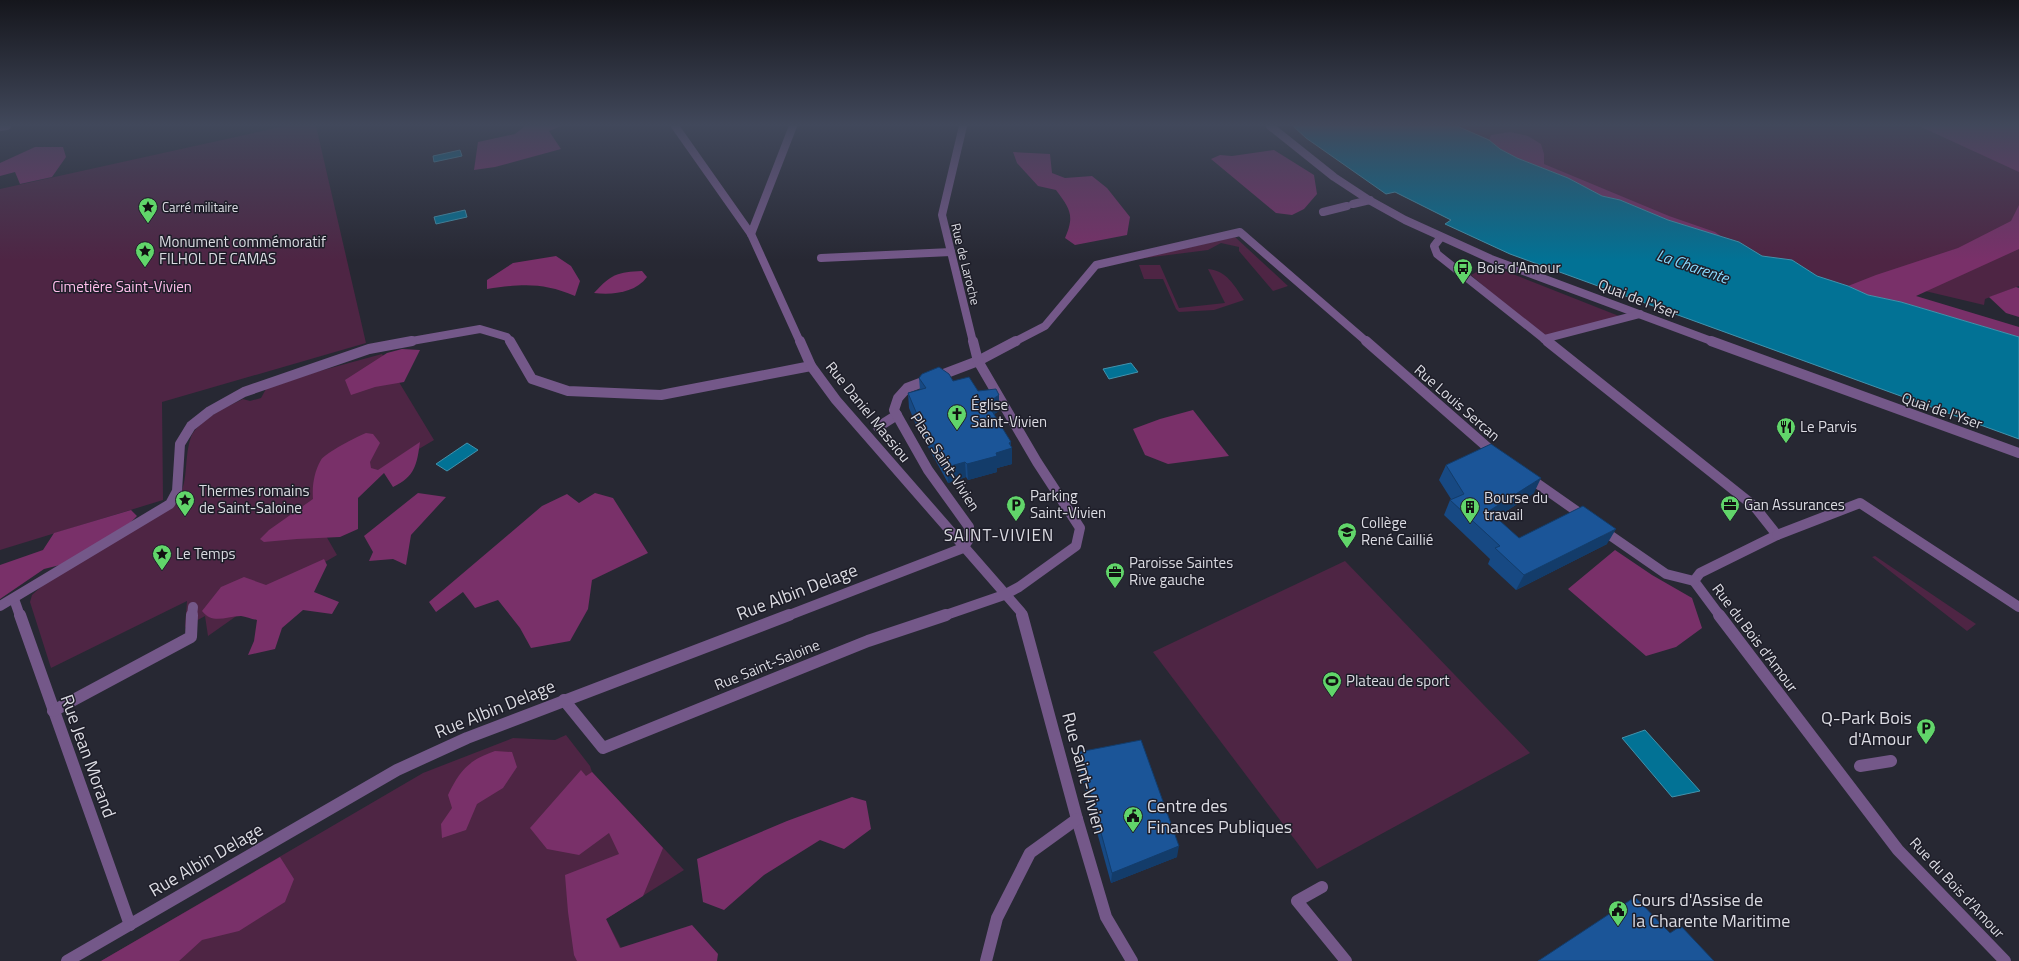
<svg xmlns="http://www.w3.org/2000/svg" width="2019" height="961" viewBox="0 0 2019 961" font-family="'Titillium Web',sans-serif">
  <rect width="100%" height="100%" fill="#272833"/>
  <g fill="#4e2544">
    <polygon points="285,126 316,126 366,343 162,402 163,500 0,550 0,189"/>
    <polygon points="1457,126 2019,126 2019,286 1985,299 1984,305 1925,291 1915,296 1868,295 1848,286 1817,276 1792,260 1762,256 1739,242 1668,220 1620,200 1602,196 1568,178"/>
    <polygon points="1235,237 1288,286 1273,291 1239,251 1239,247 1221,243 1208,250 1137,259"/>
    <path d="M1139,265h21l19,43 46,-5 -17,-34c19,2 26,16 36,31l-30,10 -35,2 -3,-3 -13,-30h-19z"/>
    <polygon points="1490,265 1624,318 1544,339 1471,275"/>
    <path d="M382,354l52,86 -101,60 -19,15 23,40 -82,48 -47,33 -3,-20 -20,11 2,-26 -136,67 -21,-66 2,-7 12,-11 125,-75c23,-20 13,-46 22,-72 7,-17 37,-31 52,-38l7,2 11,-3 5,-9 50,-17z"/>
    <polygon points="1875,556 1976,624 1967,631 1872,557"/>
    <polygon points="1345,561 1530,753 1317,869 1153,652"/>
    <polygon points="566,735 590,766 592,772 684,870 606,919 628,961 101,961 423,773 513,738 555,740"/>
  </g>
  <g fill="#793069">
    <polygon points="525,126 561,126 549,131 561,149 495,167 474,170 478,142 515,134"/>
    <polygon points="1919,126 2019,126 2019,172"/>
    <polygon points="1510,132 1528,136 1541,144 1544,154 1544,164 1669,216 1715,232 1722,237 1668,220 1620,200 1602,196 1568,178 1517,158 1500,149 1489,140 1491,135"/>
    <polygon points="35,147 63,147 66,157 52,177 20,184 15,172 0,176 0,163"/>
    <polygon points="1274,150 1314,175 1317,194 1304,209 1292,215 1276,213 1211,159 1220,155 1232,156"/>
    <path d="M1013,152l37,2 2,19 13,5 27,-2 15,12 23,29 -3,18 -52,10 -10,-7c10,-23 5,-29 -9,-48l-18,-4 -21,-23z"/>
    <polygon points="2019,205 2019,249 1916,296 2019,327 2019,337 1901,302 1868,295 1848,286 1876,275 1958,248 2011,221"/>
    <path d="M556,256l15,10 9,15 -5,15c-33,-14 -53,-12 -88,-7v-9l26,-17z"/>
    <path d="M642,271l5,6c-12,16 -34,18 -53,16 17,-19 24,-21 48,-22z"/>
    <polygon points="2016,287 2019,288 2019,317 2006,313 1989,297"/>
    <polygon points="402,349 420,350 404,382 375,387 351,395 345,380 387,353"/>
    <polygon points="1193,410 1229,456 1168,464 1145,455 1133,429 1160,419"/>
    <path d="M366,433l7,1 7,9 -10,19 1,6 7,2 42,-28c-3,22 -5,35 -27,45l-9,-14 -26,25v31l-18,8 -43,2 -33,3 -4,-3 9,-9 44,-31c-1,-13 1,-27 8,-39 4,-7 37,-24 45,-27z"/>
    <polygon points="418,493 446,497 411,535 406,565 393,559 369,561 373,552 364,536"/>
    <polygon points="595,493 613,498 648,553 592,580 588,609 570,641 531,648 520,628 498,600 475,608 463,592 436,612 429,602 542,506 567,494 579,503"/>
    <polygon points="131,510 137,516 129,524 64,564 44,569 0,599 0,565 43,550 54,533"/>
    <polygon points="1615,550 1652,575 1692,598 1702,628 1676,647 1646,656 1568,589"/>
    <path d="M324,559l3,6 -13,27 25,10 -7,12 -29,-4 -21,18 -7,21 -27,6 6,-14 3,-21c-5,-1 -11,-3 -16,-4 -15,0 -28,9 -39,-5l19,-24 23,-10 22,8z"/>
    <path d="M495,751l17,1 5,15 -14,21 -26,16 -11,26 -24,8 -1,-14 11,-16 -4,-13c12,-25 21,-35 47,-44z"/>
    <polygon points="581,770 586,776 592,772 663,848 643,896 606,919 620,948 692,925 718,954 717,961 577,961 574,955 568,912 565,875 619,854 609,833 579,855 547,849 530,828"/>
    <polygon points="852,797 866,801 871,829 844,849 820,840 764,875 724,910 703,902 697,859 787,821"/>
    <polygon points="280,857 294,879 285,902 239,931 202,940 179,961 101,961"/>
  </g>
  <g fill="#027295" stroke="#4392ac">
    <polygon points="1293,126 1457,126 1489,140 1500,149 1517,158 1568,178 1602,196 1620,200 1668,220 1739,242 1762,256 1792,260 1817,276 1848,286 1868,295 1901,302 2019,337 2019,439 1510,254 1445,224 1451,220 1395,192 1386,194 1306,138"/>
    <polygon points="460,150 462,156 434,162 433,156"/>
    <polygon points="465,210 467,217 436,224 434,217"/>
    <polygon points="1131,363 1138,372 1109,379 1103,369"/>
    <polygon points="467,443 478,450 447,471 436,464"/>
    <polygon points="1645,730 1700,791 1672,797 1622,738"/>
  </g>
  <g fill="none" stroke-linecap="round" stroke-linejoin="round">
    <g stroke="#745889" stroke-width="8">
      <polyline points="675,126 751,234 800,342"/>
      <polyline points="963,126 942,215 973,342"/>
      <polyline points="1270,126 1334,177 1369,200 1405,220 1491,259 1714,342"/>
      <polyline points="0,127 7,126"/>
      <polyline points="1353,204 1370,200"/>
      <polyline points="1323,212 1347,206"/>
      <polyline points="751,234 793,126"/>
      <polyline points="1441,237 1434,246 1437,254 1548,342"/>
      <polyline points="821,258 951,252"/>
      <polyline points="1544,339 1640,314"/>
      <polyline points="406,342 480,329 507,337 510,342"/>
      <polyline points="1014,342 1045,326 1096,265 1240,232 1367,342"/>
    </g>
    <g stroke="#745889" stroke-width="10">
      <polyline points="510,341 532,379 568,391 661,395 811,366"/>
      <polyline points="800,341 811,366 836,400 1021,612 1022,616"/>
      <polyline points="1366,341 1495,454"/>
      <polyline points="1547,341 1754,506 1777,535 1700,573 1694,581 1720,616"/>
      <polyline points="1711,341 2019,453"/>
      <polyline points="878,427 897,415"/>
      <polyline points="1528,477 1585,517"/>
      <polyline points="1601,529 1666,574 1694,581"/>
      <polyline points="1777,535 1860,503 2019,607"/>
      <polyline points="963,548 970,538 969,527 928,470 894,410 898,398 907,388 978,361 1016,341"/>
      <polyline points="14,599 20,616"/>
      <polyline points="0,606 170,504 177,491 180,444 191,426 210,411 244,392 369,349 412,341"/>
      <polyline points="192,616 193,607"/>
      <polyline points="787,616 963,548"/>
      <polyline points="943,616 1004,595 1019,587 1076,546 1080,528 1037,462 978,361 973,341"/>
    </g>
    <g stroke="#745889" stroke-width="12">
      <polyline points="20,615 130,925"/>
      <polyline points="1022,615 1077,819 1106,917 1132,961"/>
      <polyline points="1719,615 1898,850 2005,961"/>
      <polyline points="564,700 603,748 868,641 946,615"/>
      <polyline points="53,711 191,637 192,615"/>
      <polyline points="1860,766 1891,761"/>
      <polyline points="1322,887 1297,901 1346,961"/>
      <polyline points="67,961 397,770 467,738 789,615"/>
      <polyline points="986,961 997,918 1030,853 1077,819"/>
    </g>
  </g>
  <g fill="#174983">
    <polygon points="919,378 953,381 978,391 999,411 994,414 1011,447 1012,464 997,468 997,472 968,480 966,477 948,483 917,427 909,408 908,393 920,390"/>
    <polygon points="1446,465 1534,493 1496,518 1519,538 1607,544 1516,590 1488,564 1490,559 1444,515 1450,500 1451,499 1439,480"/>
    <polygon points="1079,752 1177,857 1111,883 1078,763"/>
  </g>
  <g fill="#133c6a">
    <polygon points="999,395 999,411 987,419 987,403"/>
    <polygon points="1011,442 1011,449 1012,448 1012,464 997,468 997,472 968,480 967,464"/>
    <polygon points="965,462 966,477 948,483 947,467"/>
    <polygon points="1541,478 1534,493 1482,527 1489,511"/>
    <polygon points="1616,529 1607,544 1516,590 1524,575"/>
    <polygon points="1179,846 1177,857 1111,883 1112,873"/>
  </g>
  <g fill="#1b5598" stroke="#133c6a">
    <polygon points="939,367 949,374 953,381 969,377 978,391 996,389 999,395 987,403 1011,442 1009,443 1012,448 996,453 997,456 967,464 965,462 947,467 916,412 908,393 926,388 919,378 922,374"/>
    <polygon points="1491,444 1541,478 1489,511 1519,538 1583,506 1616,529 1524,575 1495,548 1500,546 1450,500 1464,494 1446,465"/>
    <polygon points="1141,740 1179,846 1112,873 1079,752"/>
    <polygon points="1635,897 1670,933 1681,926 1714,961 1538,961"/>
  </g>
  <linearGradient id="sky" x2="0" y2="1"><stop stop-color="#15161c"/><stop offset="0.48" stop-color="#41485b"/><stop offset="1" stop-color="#41485b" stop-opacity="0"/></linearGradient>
  <rect width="2019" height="260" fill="url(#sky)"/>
  <defs>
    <symbol id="sight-pin" viewBox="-11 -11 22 30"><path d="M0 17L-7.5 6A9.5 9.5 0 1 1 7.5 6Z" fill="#61d56a" stroke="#1e1e29"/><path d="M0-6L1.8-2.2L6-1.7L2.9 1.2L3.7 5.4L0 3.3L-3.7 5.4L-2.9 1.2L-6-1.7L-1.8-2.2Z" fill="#111"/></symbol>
    <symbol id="bus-pin" viewBox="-11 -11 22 30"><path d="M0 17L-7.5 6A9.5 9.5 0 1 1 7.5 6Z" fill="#61d56a" stroke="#1e1e29"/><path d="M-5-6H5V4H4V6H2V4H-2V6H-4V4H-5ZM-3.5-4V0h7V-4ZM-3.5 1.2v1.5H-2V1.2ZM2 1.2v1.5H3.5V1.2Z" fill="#111"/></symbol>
    <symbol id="church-pin" viewBox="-11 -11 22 30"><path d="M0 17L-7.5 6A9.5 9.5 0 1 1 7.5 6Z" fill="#61d56a" stroke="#1e1e29"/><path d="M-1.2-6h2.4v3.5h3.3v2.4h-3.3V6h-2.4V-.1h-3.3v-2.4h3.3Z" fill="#111"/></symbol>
    <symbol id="restaurant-pin" viewBox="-11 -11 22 30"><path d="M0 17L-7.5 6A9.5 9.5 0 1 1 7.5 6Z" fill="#61d56a" stroke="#1e1e29"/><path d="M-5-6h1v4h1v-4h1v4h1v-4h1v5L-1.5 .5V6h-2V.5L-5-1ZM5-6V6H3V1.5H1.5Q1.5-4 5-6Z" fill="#111"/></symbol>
    <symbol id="parking-pin" viewBox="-11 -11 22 30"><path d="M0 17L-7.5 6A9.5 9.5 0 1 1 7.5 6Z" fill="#61d56a" stroke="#1e1e29"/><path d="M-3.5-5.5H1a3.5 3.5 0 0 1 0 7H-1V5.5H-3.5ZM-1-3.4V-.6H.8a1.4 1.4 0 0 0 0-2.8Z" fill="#111"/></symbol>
    <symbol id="office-pin" viewBox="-11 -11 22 30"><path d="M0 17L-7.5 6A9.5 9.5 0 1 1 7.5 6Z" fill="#61d56a" stroke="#1e1e29"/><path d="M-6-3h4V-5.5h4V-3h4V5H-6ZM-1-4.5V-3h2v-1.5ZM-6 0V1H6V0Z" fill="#111"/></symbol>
    <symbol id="building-pin" viewBox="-11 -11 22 30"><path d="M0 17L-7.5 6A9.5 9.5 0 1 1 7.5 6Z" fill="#61d56a" stroke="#1e1e29"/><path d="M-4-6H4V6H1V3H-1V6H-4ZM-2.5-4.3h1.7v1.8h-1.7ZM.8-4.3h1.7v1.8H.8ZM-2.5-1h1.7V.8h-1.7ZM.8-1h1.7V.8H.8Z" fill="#111"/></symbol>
    <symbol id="school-pin" viewBox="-11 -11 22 30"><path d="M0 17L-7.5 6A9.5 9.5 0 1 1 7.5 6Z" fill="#61d56a" stroke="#1e1e29"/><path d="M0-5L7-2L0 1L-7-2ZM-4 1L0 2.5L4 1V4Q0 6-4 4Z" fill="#111"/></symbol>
    <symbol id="stadium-pin" viewBox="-11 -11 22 30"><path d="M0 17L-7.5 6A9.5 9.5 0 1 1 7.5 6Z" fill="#61d56a" stroke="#1e1e29"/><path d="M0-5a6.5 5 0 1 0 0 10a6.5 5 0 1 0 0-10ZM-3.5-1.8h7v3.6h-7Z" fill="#111"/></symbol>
    <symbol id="civic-pin" viewBox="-11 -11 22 30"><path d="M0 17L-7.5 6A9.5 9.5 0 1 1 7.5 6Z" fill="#61d56a" stroke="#1e1e29"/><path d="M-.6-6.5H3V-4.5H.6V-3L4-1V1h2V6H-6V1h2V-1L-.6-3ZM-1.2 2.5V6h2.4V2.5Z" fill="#111"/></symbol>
  </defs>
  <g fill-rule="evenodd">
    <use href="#sight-pin" x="137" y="196" width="22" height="30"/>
    <use href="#sight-pin" x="134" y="240" width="22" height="30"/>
    <use href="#bus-pin" x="1452" y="257" width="22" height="30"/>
    <use href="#church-pin" x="946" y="403" width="22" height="30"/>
    <use href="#restaurant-pin" x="1775" y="416" width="22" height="30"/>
    <use href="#sight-pin" x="174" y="489" width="22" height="30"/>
    <use href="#parking-pin" x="1005" y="494" width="22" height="30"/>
    <use href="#office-pin" x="1719" y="494" width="22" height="30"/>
    <use href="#building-pin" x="1459" y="496" width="22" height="30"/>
    <use href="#school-pin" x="1336" y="521" width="22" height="30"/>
    <use href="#sight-pin" x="151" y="543" width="22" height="30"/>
    <use href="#office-pin" x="1104" y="561" width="22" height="30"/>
    <use href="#stadium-pin" x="1321" y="670" width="22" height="30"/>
    <use href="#parking-pin" x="1915" y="717" width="22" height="30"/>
    <use href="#civic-pin" x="1122" y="805" width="22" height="30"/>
    <use href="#civic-pin" x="1607" y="899" width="22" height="30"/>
  </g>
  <g text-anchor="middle" stroke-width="3" stroke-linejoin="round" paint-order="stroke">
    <g font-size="13" fill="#dbdbe2" stroke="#1e1e29" text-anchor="start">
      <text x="162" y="212">Carré militaire</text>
    </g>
    <g font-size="13" fill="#dbdbe2" stroke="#1e1e29">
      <text transform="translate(966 264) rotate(76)" y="5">Rue de Laroche</text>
    </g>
    <g font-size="15" fill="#dbdbe2" stroke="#1e1e29" text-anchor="start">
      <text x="159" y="247">Monument commémoratif<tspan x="159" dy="17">FILHOL DE CAMAS</tspan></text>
      <text x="1477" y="273">Bois d'Amour</text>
      <text x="971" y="410">Église<tspan x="971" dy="17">Saint-Vivien</tspan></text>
      <text x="1800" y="432">Le Parvis</text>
      <text x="199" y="496">Thermes romains<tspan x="199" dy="17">de Saint-Saloine</tspan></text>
      <text x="1030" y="501">Parking<tspan x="1030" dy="17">Saint-Vivien</tspan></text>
      <text x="1484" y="503">Bourse du<tspan x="1484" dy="17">travail</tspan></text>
      <text x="1744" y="510">Gan Assurances</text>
      <text x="1361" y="528">Collège<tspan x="1361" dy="17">René Caillié</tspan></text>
      <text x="176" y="559">Le Temps</text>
      <text x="1129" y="568">Paroisse Saintes<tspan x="1129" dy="17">Rive gauche</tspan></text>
      <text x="1346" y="686">Plateau de sport</text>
    </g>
    <g font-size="15" fill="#ffbfec" stroke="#1e1e29">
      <text x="122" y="292">Cimetière Saint-Vivien</text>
    </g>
    <g font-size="15" fill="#dbdbe2" stroke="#1e1e29">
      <text transform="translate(1638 299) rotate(21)" y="5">Quai de l'Yser</text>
      <text transform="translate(1457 403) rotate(41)" y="5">Rue Louis Sercan</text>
      <text transform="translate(1942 411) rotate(19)" y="5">Quai de l'Yser</text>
      <text transform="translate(868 412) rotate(51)" y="5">Rue Daniel Massiou</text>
      <text transform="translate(945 462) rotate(57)" y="5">Place Saint-Vivien</text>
      <text transform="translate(1755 638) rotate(53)" y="5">Rue du Bois d'Amour</text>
      <text transform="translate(767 665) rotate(-22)" y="5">Rue Saint-Saloine</text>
      <text transform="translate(1957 888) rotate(47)" y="5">Rue du Bois d'Amour</text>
    </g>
    <g font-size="16" font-style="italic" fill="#88d9fc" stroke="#1e1e29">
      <text transform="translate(1693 266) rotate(19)" y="6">La Charente</text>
    </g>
    <g font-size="17" letter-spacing="1" fill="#dbdbe2" stroke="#1e1e29">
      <text x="999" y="541">SAINT-VIVIEN</text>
    </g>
    <g font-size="18" fill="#dbdbe2" stroke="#1e1e29">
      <text transform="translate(797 592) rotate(-21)" y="6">Rue Albin Delage</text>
      <text transform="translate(495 709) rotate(-22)" y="6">Rue Albin Delage</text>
      <text transform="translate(88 756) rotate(70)" y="6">Rue Jean Morand</text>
      <text transform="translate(1084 773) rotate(75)" y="6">Rue Saint-Vivien</text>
      <text transform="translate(206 860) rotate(-30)" y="6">Rue Albin Delage</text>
    </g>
    <g font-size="18" fill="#dbdbe2" stroke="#1e1e29" text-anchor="start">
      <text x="1912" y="724" text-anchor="end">Q-Park Bois<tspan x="1912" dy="21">d'Amour</tspan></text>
      <text x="1147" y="812">Centre des<tspan x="1147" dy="21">Finances Publiques</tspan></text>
      <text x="1632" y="906">Cours d'Assise de<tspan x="1632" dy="21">la Charente Maritime</tspan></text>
    </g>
  </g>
</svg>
